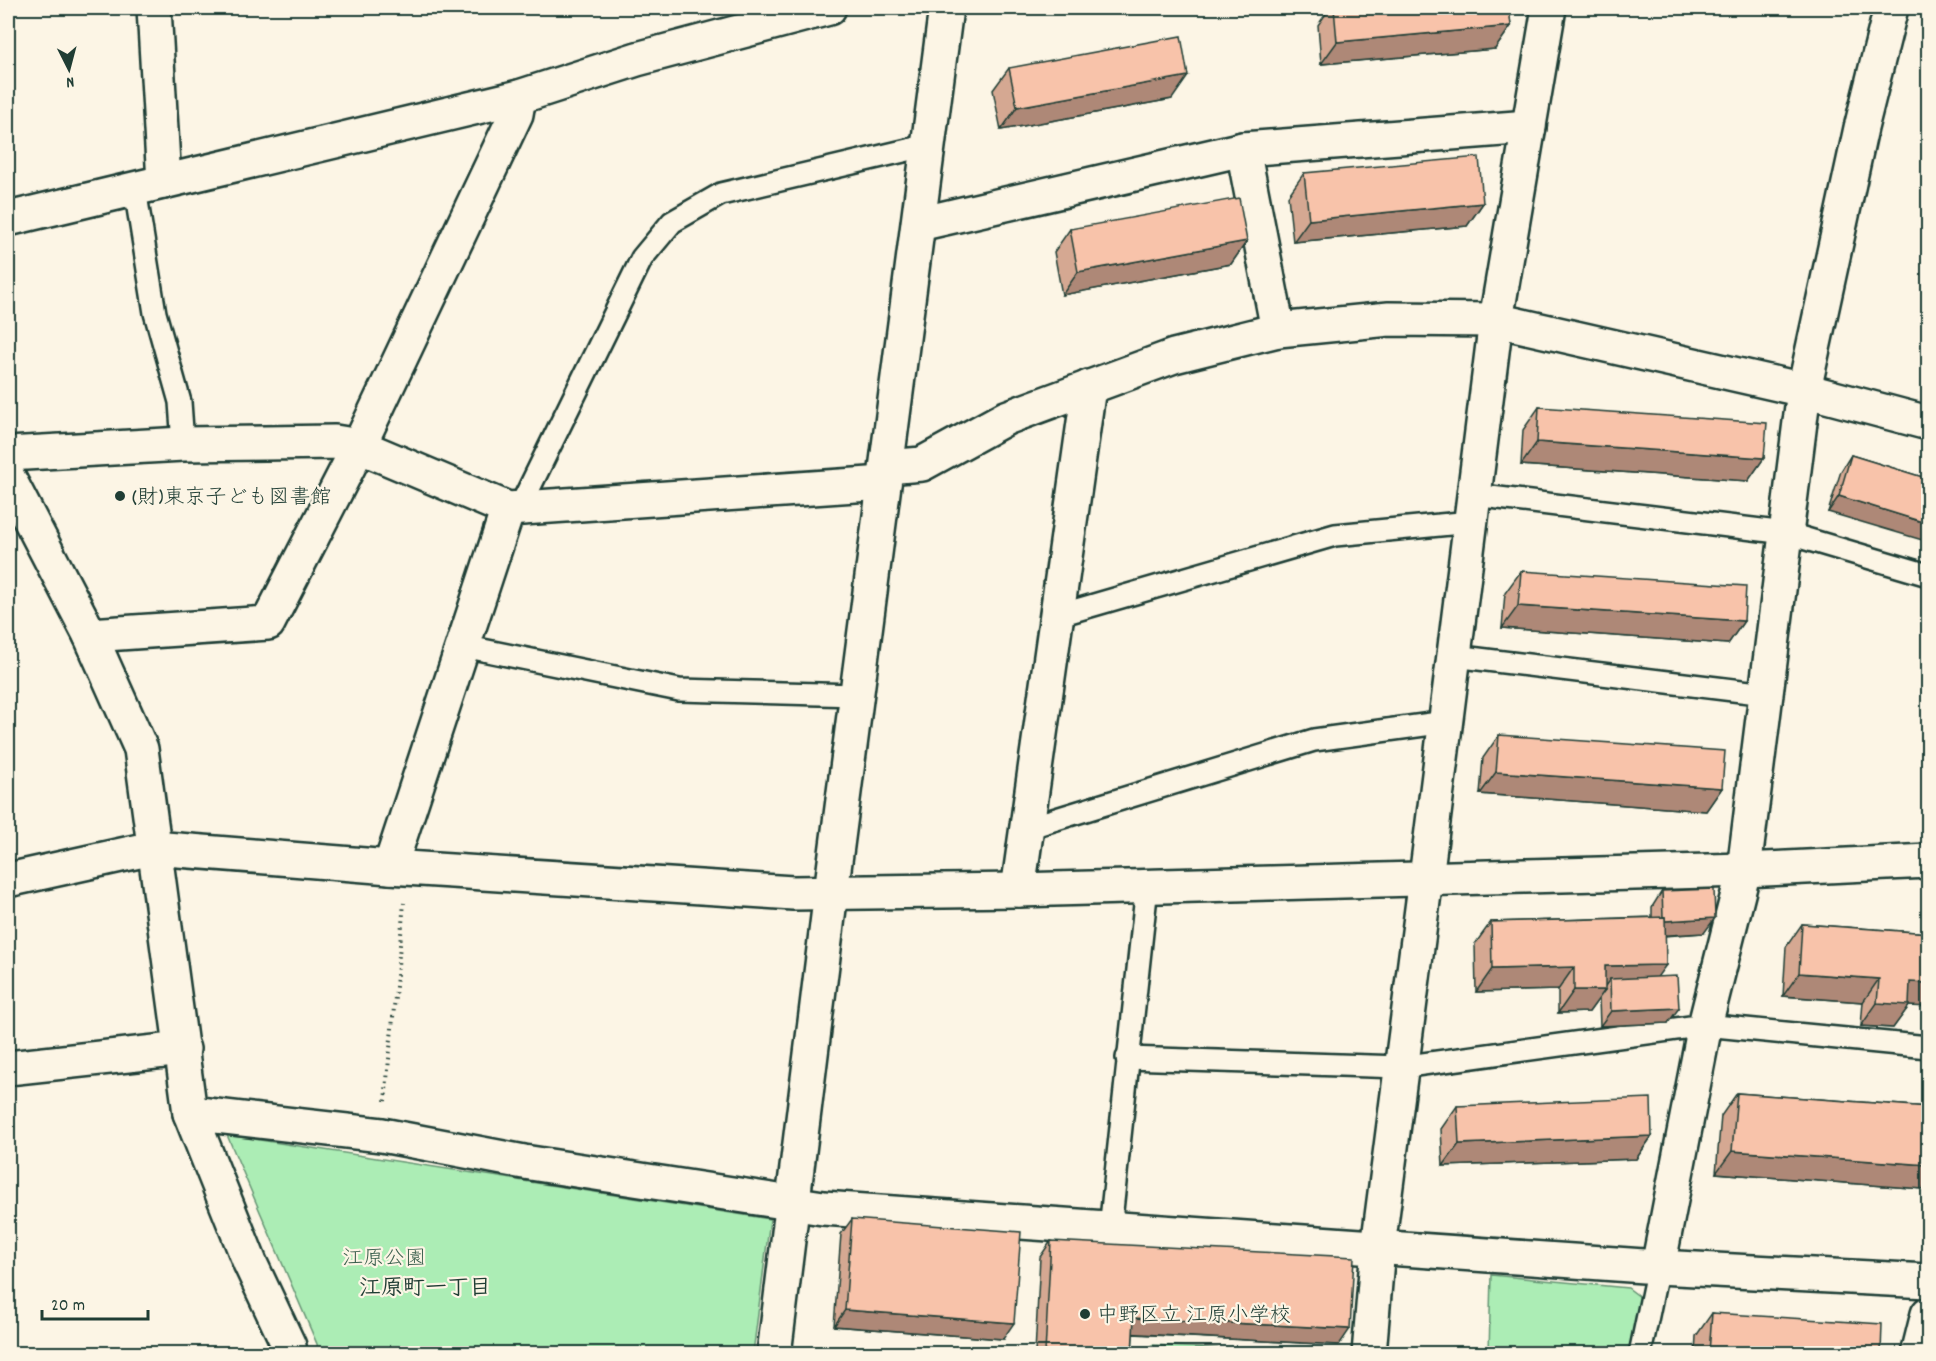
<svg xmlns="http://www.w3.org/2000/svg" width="1936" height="1361" viewBox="0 0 1936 1361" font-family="Dekko,'Klee One',sans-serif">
  <rect width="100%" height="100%" fill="#fcf5e5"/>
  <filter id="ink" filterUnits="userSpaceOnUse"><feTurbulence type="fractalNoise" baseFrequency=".0167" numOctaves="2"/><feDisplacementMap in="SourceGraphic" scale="12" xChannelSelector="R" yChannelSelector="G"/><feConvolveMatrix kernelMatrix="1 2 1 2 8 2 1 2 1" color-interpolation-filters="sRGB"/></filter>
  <g filter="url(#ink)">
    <g fill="#acedb5" stroke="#669574" stroke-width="1.5">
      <polygon points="227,1135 770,1219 753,1353 318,1353 317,1344"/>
      <polygon points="1491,1275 1628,1288 1640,1297 1629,1353 1489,1353"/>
      <polygon points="1152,1345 1296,1353 1141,1353"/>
    </g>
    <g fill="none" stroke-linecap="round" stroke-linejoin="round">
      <defs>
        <g id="lane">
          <polyline points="135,189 155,313 180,402 183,444"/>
          <polyline points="1474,495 1786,533 1928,575"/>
          <polyline points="519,509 642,258 672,222 721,194 929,145"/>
          <polyline points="1056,616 1335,535 1471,522"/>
          <polyline points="463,646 679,690 857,695"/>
          <polyline points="1454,656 1766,694"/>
          <polyline points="1027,828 1314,740 1446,722"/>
          <polyline points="1127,1058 1401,1067 1705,1025 1928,1047"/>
          <polyline points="1110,1229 1147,886"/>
          <polyline points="1640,1354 1658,1267"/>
        </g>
        <g id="street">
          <polyline points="154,8 164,182"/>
          <polyline points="1243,149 1278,330"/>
          <polyline points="8,219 519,97 637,59 829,8"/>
          <polyline points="919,224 1243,149 1529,127"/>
          <polyline points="8,454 183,444 335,442 359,446 508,509 884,483"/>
          <polyline points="887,467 922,464 1006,418 1174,356 1278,330 1389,319 1496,320 1804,390 1928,423"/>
          <polyline points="8,477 90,635 141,749 190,1113 250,1263 289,1346 290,1354"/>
          <polyline points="90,635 268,623 359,446 516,114 519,97"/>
          <polyline points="390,867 508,509"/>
          <polyline points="8,880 153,848 390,867 793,893 1018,890 1744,870 1928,861"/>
          <polyline points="1018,890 1089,387"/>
          <polyline points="8,1068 183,1049"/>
          <polyline points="190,1113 382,1135 524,1162 823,1208 1658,1267 1928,1281"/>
          <polyline points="1658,1267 1705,1025 1744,870 1804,390 1861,128 1891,8"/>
          <polyline points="1369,1354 1378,1247 1426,878 1496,320 1549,8"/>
        </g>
        <g id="secondary">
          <polyline points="774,1354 831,892 946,8"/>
          <polyline points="1918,1354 1928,1314"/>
        </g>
      </defs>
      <use href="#lane" stroke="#1f3d34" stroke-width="26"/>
      <use href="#street" stroke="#1f3d34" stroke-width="38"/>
      <use href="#secondary" stroke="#1f3d34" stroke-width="38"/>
      <polyline stroke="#1f3d34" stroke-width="4" stroke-dasharray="1.5 4.5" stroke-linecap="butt" points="385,1101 404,903"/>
      <use href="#lane" stroke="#fcf5e5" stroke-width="21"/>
      <use href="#street" stroke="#fcf5e5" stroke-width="33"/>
      <use href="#secondary" stroke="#fcf5e5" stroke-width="33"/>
    </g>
    <g fill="#d5a892" stroke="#1f3d34" stroke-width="1.5">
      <polygon points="1330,8 1509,8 1511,26 1495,49 1321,64 1318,25"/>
      <polygon points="1009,68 1172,99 1001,130 993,90"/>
      <polygon points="1304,173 1483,203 1467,226 1293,242 1288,196"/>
      <polygon points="1070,229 1247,241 1231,264 1062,295 1054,252"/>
      <polygon points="1539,407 1764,458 1748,481 1521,465 1523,430"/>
      <polygon points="1851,455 1929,479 1828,512 1841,471"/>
      <polygon points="1521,571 1744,621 1728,644 1502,628 1505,593"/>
      <polygon points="1499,735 1722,788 1706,811 1480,794 1483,758"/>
      <polygon points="1662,891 1704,933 1665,936 1657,977 1668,1023 1600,1026 1599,998 1589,1012 1558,1013 1558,990 1476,992 1475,944 1491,922 1652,917 1652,907"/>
      <polygon points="1802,924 1929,933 1909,1006 1893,1028 1861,1026 1863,1002 1783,996 1786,947"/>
      <polygon points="1737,1093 1929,1107 1929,1181 1923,1189 1716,1173 1721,1116"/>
      <polygon points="1457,1106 1652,1136 1636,1159 1443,1166 1441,1129"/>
      <polygon points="852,1219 1003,1339 834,1326 841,1234"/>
      <polygon points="1051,1241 1339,1345 1133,1334 1132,1353 1035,1353 1040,1257"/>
      <polygon points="1712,1313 1881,1353 1695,1353 1696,1336"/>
    </g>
    <g fill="#ae8877" stroke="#1f3d34" stroke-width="1.5">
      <polygon points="1511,26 1495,49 1321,64 1337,42"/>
      <polygon points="1188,76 1172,99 1001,130 1017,107"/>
      <polygon points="1483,203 1467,226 1293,242 1309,220"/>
      <polygon points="1247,241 1231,264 1062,295 1078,272"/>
      <polygon points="1537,442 1764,458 1748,481 1521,465"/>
      <polygon points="1839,496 1929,524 1929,542 1828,512"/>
      <polygon points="1518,606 1744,621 1728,644 1502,628"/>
      <polygon points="1496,772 1722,788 1706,811 1480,794"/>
      <polygon points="1715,918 1704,933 1653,936 1664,921"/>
      <polygon points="1666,965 1650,987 1610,979 1603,989 1605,966"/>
      <polygon points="1574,967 1558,990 1476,992 1492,969"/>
      <polygon points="1799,973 1879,979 1863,1002 1783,996"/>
      <polygon points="1910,982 1929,983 1929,1007 1909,1006 1893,1028 1861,1026 1877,1003"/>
      <polygon points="1574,990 1605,990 1589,1012 1558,1013"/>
      <polygon points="1679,1008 1668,1023 1600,1026 1611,1011"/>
      <polygon points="1652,1136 1636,1159 1443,1166 1459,1144"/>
      <polygon points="1732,1151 1929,1165 1929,1181 1923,1189 1716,1173"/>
      <polygon points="845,1310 1014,1323 1003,1339 834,1326"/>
      <polygon points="1134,1318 1350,1329 1339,1345 1123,1333"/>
    </g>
    <g fill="#f8c3aa" stroke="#1f3d34" stroke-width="1.5">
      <polygon points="1334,8 1509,8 1511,26 1337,42"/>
      <polygon points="1181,36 1188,76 1017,107 1009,68"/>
      <polygon points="1479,157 1483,203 1309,220 1304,173"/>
      <polygon points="1239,198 1247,241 1078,272 1070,229"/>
      <polygon points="1539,407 1767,423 1764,458 1537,442"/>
      <polygon points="1851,455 1929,479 1929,524 1839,496"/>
      <polygon points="1521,571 1746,586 1744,621 1518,606"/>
      <polygon points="1499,735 1725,751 1722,788 1496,772"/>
      <polygon points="1714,889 1715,918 1665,921 1665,917 1663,917 1662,891"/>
      <polygon points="1665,917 1666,965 1605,966 1605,990 1574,990 1574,967 1492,969 1491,922"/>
      <polygon points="1802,924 1929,933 1929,983 1910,982 1909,1005 1877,1003 1879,979 1799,973"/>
      <polygon points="1677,976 1679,1008 1611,1011 1610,979"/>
      <polygon points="1737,1093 1929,1107 1929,1165 1732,1151"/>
      <polygon points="1651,1098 1652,1136 1459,1144 1457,1106"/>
      <polygon points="852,1219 1021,1232 1014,1323 845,1310"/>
      <polygon points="1051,1241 1354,1257 1350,1329 1134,1318 1132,1353 1045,1353"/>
      <polygon points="1712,1313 1882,1324 1881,1353 1709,1353"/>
    </g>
  </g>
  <g fill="#1f3d34" stroke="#fcf5e5" stroke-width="2">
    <circle cx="120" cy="496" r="6"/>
    <circle cx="1085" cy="1314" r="6"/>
  </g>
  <g text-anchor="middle" stroke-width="4.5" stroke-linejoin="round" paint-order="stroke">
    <g font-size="21" fill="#1f3d34" stroke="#fcf5e5" text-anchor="start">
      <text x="132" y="503">(財)東京子ども図書館</text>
      <text x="1097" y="1321">中野区立 江原小学校</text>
    </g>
    <g font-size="21" fill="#3b604e" stroke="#fcf5e5">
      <text x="384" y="1264">江原公園</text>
    </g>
    <g font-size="22" font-weight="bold" fill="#1f3d34" stroke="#fcf5e5">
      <text x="425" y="1294">江原町一丁目</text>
    </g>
  </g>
  <rect width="1936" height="1361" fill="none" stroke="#fcf5e5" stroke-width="30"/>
  <rect x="15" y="15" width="1906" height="1331" fill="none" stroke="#1f3d34" stroke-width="2" filter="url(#ink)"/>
  <g transform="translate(69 69) rotate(174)" stroke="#fcf5e5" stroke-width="4.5" paint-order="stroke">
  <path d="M0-4.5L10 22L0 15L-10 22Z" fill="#1f3d34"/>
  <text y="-9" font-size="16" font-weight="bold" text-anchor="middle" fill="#1f3d34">N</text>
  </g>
  <path d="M42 1310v9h106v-9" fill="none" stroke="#1f3d34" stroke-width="3"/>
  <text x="51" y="1310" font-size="18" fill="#1f3d34" stroke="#fcf5e5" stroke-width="4.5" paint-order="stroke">20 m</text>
</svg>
